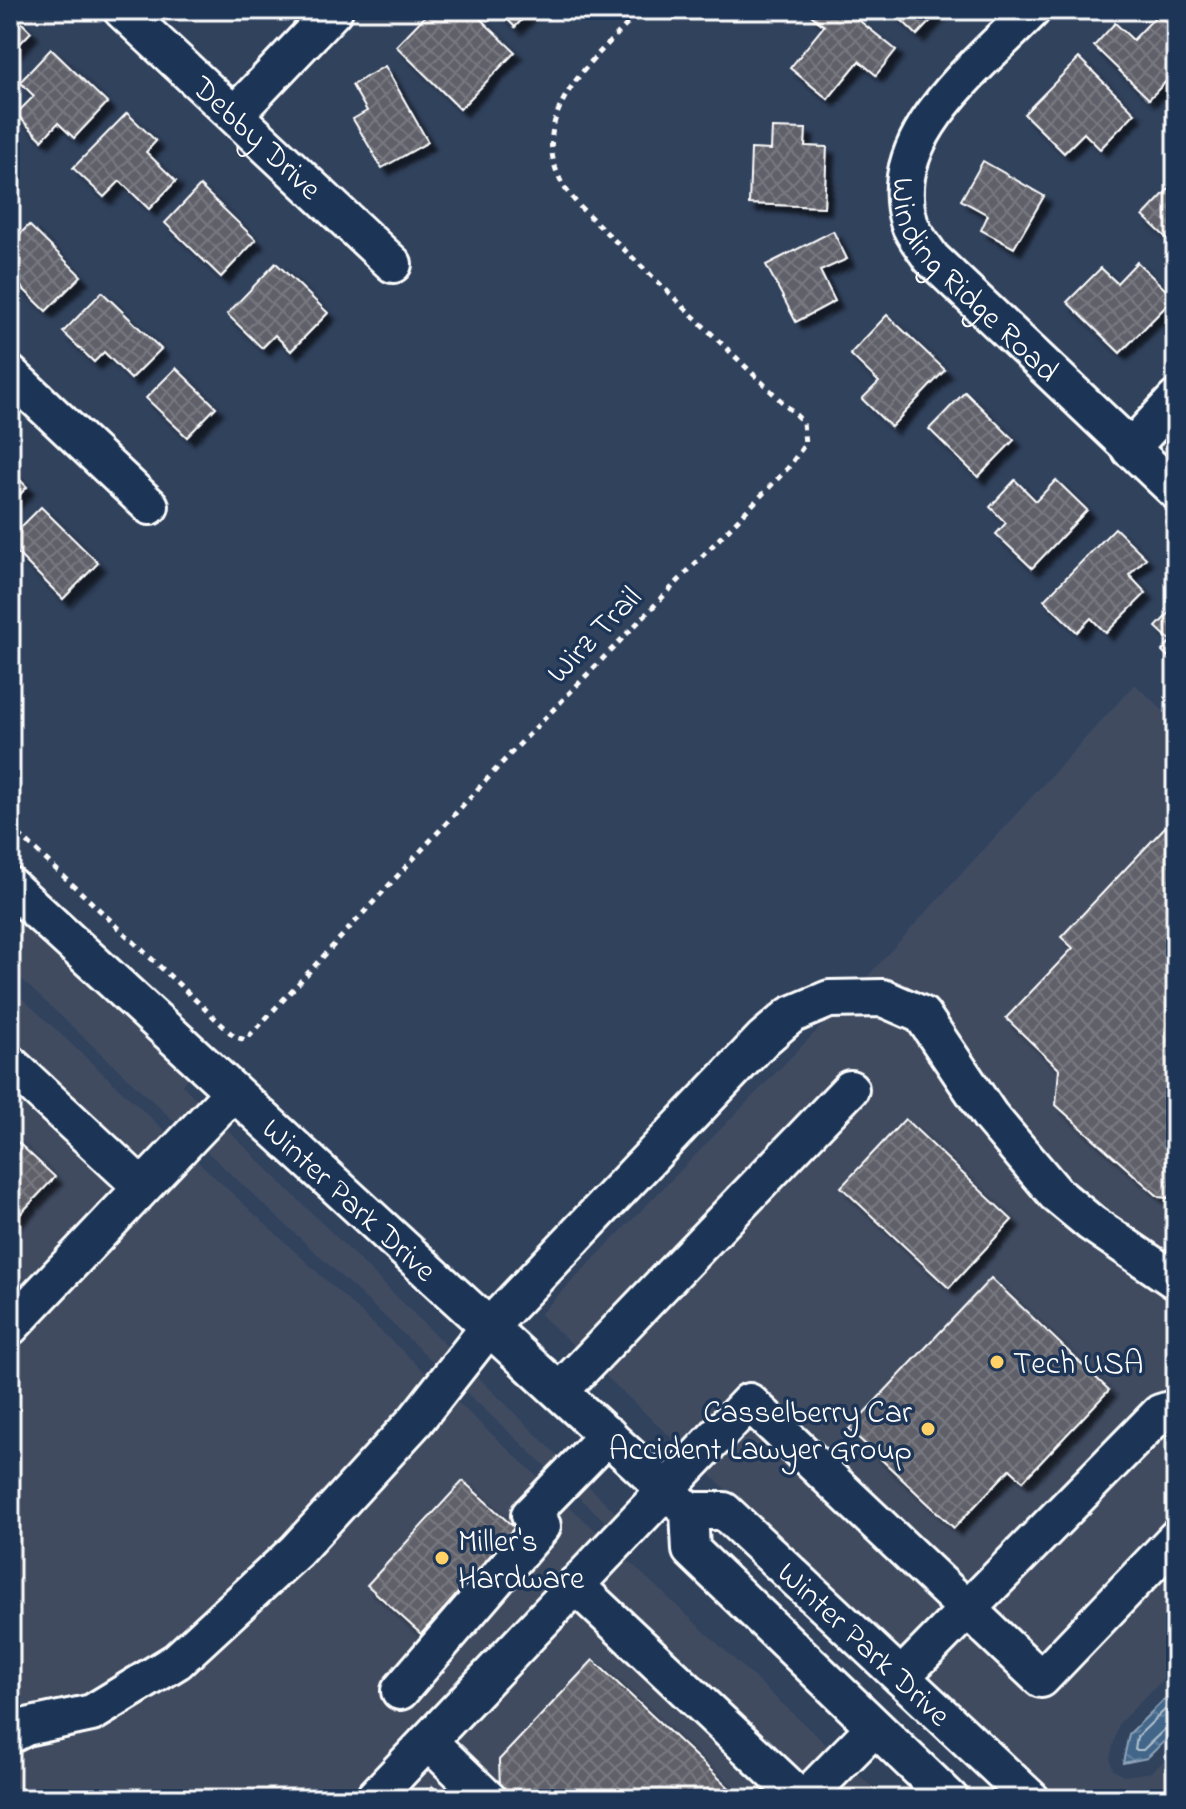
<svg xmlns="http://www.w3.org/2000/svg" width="1186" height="1809" viewBox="0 0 1186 1809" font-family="'Indie Flower',sans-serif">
  <defs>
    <pattern id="water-ripples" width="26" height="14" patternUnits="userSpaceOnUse" patternTransform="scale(2)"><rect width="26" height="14" fill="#426689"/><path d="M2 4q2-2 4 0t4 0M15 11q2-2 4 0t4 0" fill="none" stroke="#5e7d9b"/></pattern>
    <pattern id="building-cross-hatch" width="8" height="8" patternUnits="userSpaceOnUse" patternTransform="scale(2)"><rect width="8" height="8" fill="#60616a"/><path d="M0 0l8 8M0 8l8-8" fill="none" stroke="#787980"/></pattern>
    <filter id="shadow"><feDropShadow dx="7" dy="7" stdDeviation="2" flood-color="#0009"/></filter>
  </defs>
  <rect width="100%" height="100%" fill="#31425d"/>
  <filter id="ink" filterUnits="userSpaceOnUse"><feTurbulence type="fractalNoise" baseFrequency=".0125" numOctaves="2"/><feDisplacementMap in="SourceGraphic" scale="16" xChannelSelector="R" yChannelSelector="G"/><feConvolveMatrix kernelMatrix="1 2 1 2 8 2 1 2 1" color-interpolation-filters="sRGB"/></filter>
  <g filter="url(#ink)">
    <g fill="#3f4b61">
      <polygon points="1135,684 1176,723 1176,1667 1119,1723 1110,1758 1113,1770 1124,1776 1151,1772 1176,1751 1176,1799 1054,1799 540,1314 831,1016"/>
      <polygon points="10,907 190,1073 182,1085 619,1516 609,1525 10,969"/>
      <polygon points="10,987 885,1799 10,1799"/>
    </g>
    <polygon fill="url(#water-ripples)" stroke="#8ea3b8" stroke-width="2" points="1176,1688 1176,1730 1147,1758 1123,1763 1129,1734"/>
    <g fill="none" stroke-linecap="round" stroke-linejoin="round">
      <polyline stroke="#b3c2d0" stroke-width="2" points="1176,1699 1137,1737 1135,1750 1143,1750 1168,1726 1176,1725"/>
    </g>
    <g fill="url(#building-cross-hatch)" stroke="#fff" stroke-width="2" filter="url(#shadow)">
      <polygon points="431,10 471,10 515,52 460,109 396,46"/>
      <polygon points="498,10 531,10 515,27"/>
      <polygon points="815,10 846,10 896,50 876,75 859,61 828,99 790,68 824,26 811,15"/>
      <polygon points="891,10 941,10 917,35"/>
      <polygon points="1162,10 1171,10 1176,15 1176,71 1149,99 1094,46 1115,23 1133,40"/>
      <polygon points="10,11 31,32 10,54"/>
      <polygon points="51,49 107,103 74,138 58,123 42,140 16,114 34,96 20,82"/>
      <polygon points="1079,58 1135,113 1100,149 1084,133 1064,153 1024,114"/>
      <polygon points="385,66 428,142 382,168 353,119 367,111 352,85"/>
      <polygon points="127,113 156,141 146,152 176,181 149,209 120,181 104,197 73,168"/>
      <polygon points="772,128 806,129 805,146 827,147 824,207 749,204 751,149 771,150"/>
      <polygon points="983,161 1044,196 1014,248 981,230 988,215 961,200"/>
      <polygon points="1176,181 1176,247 1143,216"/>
      <polygon points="200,186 256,240 221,277 165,223"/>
      <polygon points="29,225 81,276 46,311 10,276 10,244"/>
      <polygon points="833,231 847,259 820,271 835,301 796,322 766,265"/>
      <polygon points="1137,262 1174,298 1120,353 1067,302 1101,268 1117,283"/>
      <polygon points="276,263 328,313 291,351 275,335 262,348 227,314"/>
      <polygon points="102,292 161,349 131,379 104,352 94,362 63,332"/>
      <polygon points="887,315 945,370 891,427 862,399 879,382 850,354"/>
      <polygon points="176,368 216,407 187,437 146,398"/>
      <polygon points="965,392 1014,440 978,477 929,429"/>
      <polygon points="10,470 27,487 10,505"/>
      <polygon points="1015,480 1036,501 1056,480 1087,510 1032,568 996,534 1006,523 990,507"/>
      <polygon points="41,507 98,563 63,599 10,546 10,538"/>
      <polygon points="1115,528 1146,558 1129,575 1146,593 1106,633 1091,618 1077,632 1044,600"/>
      <polygon points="1176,606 1176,665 1162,651 1171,641 1156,627"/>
      <polygon points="1167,825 1176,833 1176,1199 1159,1197 1056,1105 1059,1069 1006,1018 1073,948 1061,937"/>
      <polygon points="905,1119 1012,1220 949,1288 841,1187"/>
      <polygon points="10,1135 55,1177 10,1225"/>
      <polygon points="991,1278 1109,1390 1023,1481 1010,1469 954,1528 849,1429"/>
      <polygon points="463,1481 517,1530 421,1634 367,1585"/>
      <polygon points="593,1660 741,1799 512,1799 500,1787 499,1760"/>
      <polygon points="432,1786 447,1799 421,1799"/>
    </g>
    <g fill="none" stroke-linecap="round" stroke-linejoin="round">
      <defs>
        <g id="minor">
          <path id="s1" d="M122,10l271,254"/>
          <path id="s2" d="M1032,10c-53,56 -149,126 -123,212 4,13 15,25 22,36l245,233"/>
          <polyline points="235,114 334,10"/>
          <polyline points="10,374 150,506"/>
          <polyline points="1130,449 1176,399"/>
          <path id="s3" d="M10,886l679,625 2,39 259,249"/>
          <polyline points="10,1064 142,1187"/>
          <polyline points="10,1327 233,1092"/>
          <polyline points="560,1391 850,1089"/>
          <path id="s4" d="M689,1511h35l307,288"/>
          <polyline points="575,1585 802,1799"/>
          <polyline points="901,1677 1160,1413 1176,1408"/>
          <polyline points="400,1691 542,1526 530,1515 608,1435"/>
          <polyline points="10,1735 26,1727 92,1713 177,1661 296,1551 416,1420 489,1327 763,1039 791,1015 829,999 883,998 922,1015 990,1116 1056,1194 1091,1223 1176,1281"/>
          <polyline points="428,1741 488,1799"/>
          <polyline points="373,1799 749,1402 1041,1679 1176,1538"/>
          <polyline points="804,1799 874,1728"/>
        </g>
      </defs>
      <use href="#minor" stroke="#fff" stroke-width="42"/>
      <path stroke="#fff" stroke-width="5" stroke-dasharray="6 6" stroke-linecap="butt" d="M10,826l225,211 11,3 267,-289 275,-283 17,-24 -2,-22 -223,-215c-7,-9 -17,-19 -21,-30 -31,-68 41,-123 82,-167"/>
      <use href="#minor" stroke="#1d3557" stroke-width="36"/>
    </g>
  </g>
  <g fill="#ffd166" stroke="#1d3557" stroke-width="3">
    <circle cx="997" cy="1362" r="8"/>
    <circle cx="928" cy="1429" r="8"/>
    <circle cx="442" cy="1558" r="8"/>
  </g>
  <g text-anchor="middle" stroke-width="7" stroke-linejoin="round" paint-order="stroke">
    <g font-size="32" fill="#fff" stroke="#1d3557">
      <text dy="11" stroke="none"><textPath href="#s1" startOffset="186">Debby Drive</textPath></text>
      <text dy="11" stroke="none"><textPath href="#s2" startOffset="342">Winding Ridge Road</textPath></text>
      <text transform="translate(593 634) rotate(-46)" y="11">Wirz Trail</text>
      <text dy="11" stroke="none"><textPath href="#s3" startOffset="462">Winter Park Drive</textPath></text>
      <text dy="11" stroke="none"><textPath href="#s4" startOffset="228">Winter Park Drive</textPath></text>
    </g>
    <g font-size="32" fill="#fff" stroke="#1d3557" text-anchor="start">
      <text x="1013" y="1373">Tech USA</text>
      <text x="912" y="1422" text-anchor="end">Casselberry Car<tspan x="912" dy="37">Accident Lawyer Group</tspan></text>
      <text x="458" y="1551">Miller's<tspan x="458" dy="37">Hardware</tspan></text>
    </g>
  </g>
  <rect width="1186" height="1809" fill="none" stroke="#1d3557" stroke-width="40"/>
  <rect x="20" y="20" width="1146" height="1769" fill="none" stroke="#fff" stroke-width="3" filter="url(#ink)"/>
</svg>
